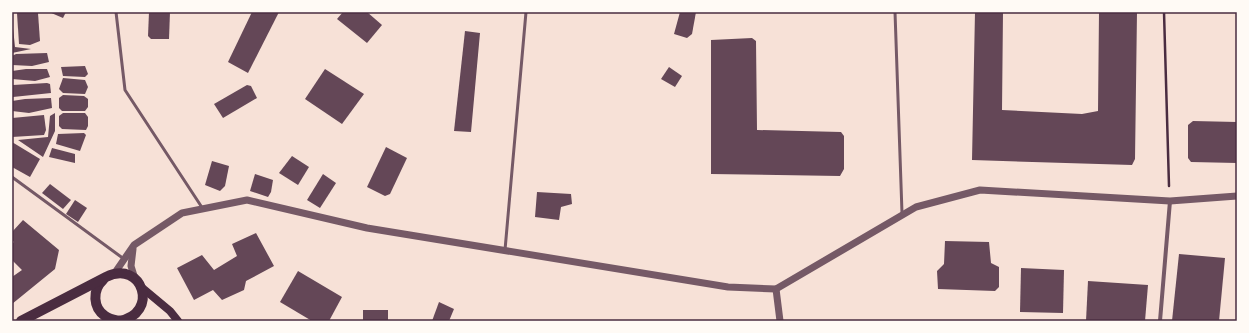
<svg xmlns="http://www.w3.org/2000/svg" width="1249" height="333" viewBox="0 0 1249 333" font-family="Georgia,serif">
  <rect width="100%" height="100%" fill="#f7e1d7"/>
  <g fill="#644757">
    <polygon points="49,12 66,12 63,18"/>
    <polygon points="149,12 170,12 169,39 151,39 148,36"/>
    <polygon points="252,12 279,12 248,73 228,62"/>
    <polygon points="343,12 367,12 382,25 367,43 337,19"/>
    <polygon points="680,12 696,12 692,34 687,38 674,34"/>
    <polygon points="975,12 1003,12 1002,110 1082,114 1098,111 1099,12 1137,12 1135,159 1132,165 972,160"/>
    <polygon points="17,13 38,13 40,41 30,45 19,44"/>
    <polygon points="12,28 13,28 15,47 31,49 12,53"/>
    <polygon points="465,31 480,33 471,132 454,131"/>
    <polygon points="752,38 756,41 757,130 841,132 844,136 844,169 840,176 711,174 711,40"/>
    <polygon points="47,53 49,62 32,66 12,65 12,56 16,54"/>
    <polygon points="85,66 88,74 85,77 63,76 61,67"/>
    <polygon points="669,67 682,76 675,87 661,79"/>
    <polygon points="26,69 47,69 50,77 35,81 12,79 12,71"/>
    <polygon points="325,69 364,94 342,124 305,99"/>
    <polygon points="63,78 85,80 88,87 85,94 63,93 59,89"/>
    <polygon points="47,83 50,84 51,93 13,97 12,96 13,85"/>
    <polygon points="247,85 251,86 257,98 223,118 214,104"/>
    <polygon points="63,95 84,96 88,99 88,107 85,111 62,111 59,108 59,98"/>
    <polygon points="51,98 52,108 29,113 12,111 12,101 25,99"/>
    <polygon points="55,113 55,131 43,157 18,140 48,137 50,116"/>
    <polygon points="63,113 85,113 88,117 88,126 86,130 62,129 59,126 59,116"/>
    <polygon points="44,115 46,130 44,135 12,137 12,118"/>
    <polygon points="1193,121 1237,122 1237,163 1191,162 1188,158 1188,125"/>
    <polygon points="84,133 86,135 80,151 56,144 58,134"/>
    <polygon points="12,142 40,159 30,177 12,167"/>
    <polygon points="386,147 407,158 390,194 385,196 367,187"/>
    <polygon points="52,148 75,154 75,163 49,157"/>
    <polygon points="292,156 309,167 298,185 279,173"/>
    <polygon points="212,161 229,166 225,186 220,191 205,185"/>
    <polygon points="255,174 273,180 271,192 268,197 250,191"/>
    <polygon points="323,174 336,183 320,208 307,200"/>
    <polygon points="50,184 71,200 63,209 42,193"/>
    <polygon points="537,192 571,194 572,204 561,207 559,220 535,217"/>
    <polygon points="75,200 87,208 78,222 66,214"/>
    <polygon points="23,220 59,250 55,269 12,304 12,277 22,270 12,260 12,244 14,242 12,240 12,232"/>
    <polygon points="256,233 274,266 246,281 244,290 222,300 213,290 194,300 177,268 202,255 214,270 237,256 232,244"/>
    <polygon points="945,241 989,242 991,263 999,267 999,287 995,291 938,289 937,271 944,264"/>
    <polygon points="1179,254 1225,258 1219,321 1172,321"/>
    <polygon points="1021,268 1064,270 1063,313 1020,312"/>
    <polygon points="298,271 342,297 329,321 312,321 280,302"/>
    <polygon points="1088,281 1148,285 1145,321 1086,321"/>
    <polygon points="439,302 454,309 449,321 432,321"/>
    <rect x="363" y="310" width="25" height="11"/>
  </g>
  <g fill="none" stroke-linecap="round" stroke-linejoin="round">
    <polyline stroke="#4a2c40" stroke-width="2.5" points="1164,12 1169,186"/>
    <g stroke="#755966" stroke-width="3">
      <polyline points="116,12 125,90 203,209"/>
      <polyline points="895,12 902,213"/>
      <polyline points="12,177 124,259"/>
      <polyline points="505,250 526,12"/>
    </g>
    <polyline stroke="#755966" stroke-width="4" points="1160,321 1170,201"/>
    <g stroke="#755966" stroke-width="7">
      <polyline points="133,249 131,266 135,279"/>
      <polyline points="114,274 134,245 182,213 247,200 367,228 728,287 776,289 916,207 980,190 1170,201 1237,196"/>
      <polyline points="776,289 780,321"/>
    </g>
    <polyline stroke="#4a2c40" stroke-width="8" points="140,286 170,311 178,321"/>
    <g stroke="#4a2c40" stroke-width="10">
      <path d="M103,280c-11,10 -10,28 2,36 5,4 10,4 15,5"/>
      <path d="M21,321l85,-44c37,-18 54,37 13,44"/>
    </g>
  </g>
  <rect width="1249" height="333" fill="none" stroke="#fffaf5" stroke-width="26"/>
  <rect x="13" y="13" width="1223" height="307" fill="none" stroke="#4a2c40" stroke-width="1.5"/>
</svg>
